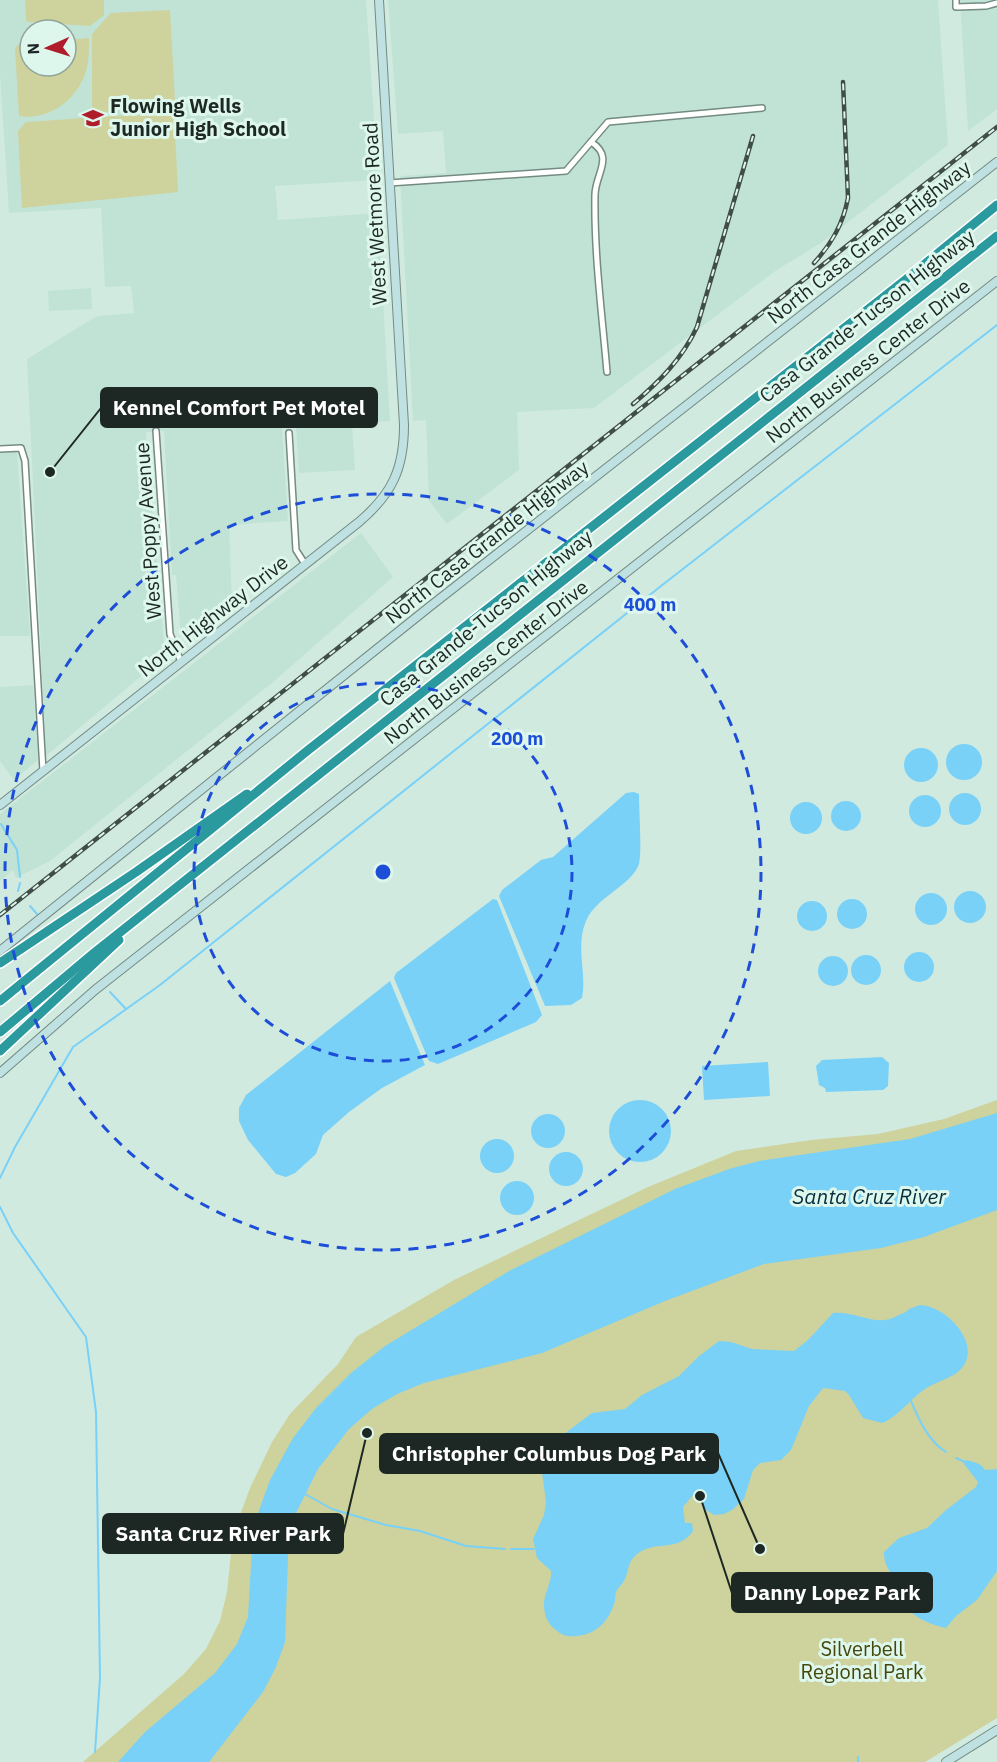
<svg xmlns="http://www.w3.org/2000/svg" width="997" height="1762" viewBox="0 0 997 1762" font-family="'IBM Plex Sans',sans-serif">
  <rect width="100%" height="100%" fill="#d1eae0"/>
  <g fill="#c1e3d5" fill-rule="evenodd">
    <path d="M0,0h366l12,180 -103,6 3,34 100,-7 12,208 -38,3 3,46 -56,3 -3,-45h-14l6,93 -59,4 3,78 -28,28 -23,6 -5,-62h-4l-8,-144 -18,1 19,224 -119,100 -19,-397 70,-43 37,-3 -3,-27 -26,1 -4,-79 -92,5 -9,-138zM30,30h36v36h-36z"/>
    <polygon points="388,0 938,0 948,145 821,243 778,269 594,408 517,412 519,470 447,524 429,501 426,420 413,421 400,176 446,173 443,131 398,134"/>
    <polygon points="960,0 991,0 995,9 997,9 997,109 968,131"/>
    <polygon points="91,288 92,309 49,311 48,291"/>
    <polygon points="17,452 30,636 0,636 0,453"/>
    <polygon points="361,533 393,577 273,682 50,861 16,878 13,870 0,881 0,814"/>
    <polygon points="33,685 38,760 14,780 0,761 0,687"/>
  </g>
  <g fill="#ced29c">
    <polygon points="25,0 104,0 104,15 90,26 30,22 26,21"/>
    <polygon points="170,10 175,101 170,106 92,113 92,34 111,13"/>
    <path d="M89,38c0,10 0,20 -2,29 -7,31 -37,54 -68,49l-4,-68 5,-5 10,-1v24h36v-26z"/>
    <polygon points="174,112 178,192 22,208 18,131 26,122"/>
    <polygon points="997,1100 997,1718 925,1762 83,1762 184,1674 206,1649 220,1621 227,1592 233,1534 250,1488 272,1442 290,1414 338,1364 356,1337 454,1280 648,1187 736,1151 811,1140 878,1134 944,1119"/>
  </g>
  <g fill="#79d1f7">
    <circle cx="964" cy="762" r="18"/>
    <circle cx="921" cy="765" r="17"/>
    <path d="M634,792l5,2c0,15 3,58 0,70 -7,21 -43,33 -53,57 -11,26 1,51 -4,77l-11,7 -26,1 -46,-110 3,-6 39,-30 12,-3 73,-64z"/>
    <circle cx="965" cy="809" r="16"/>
    <circle cx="925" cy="811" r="16"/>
    <circle cx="846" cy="816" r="15"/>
    <circle cx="806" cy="818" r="16"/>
    <circle cx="970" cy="907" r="16"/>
    <circle cx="931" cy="909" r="16"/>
    <circle cx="852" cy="914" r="15"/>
    <polygon points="493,899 497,900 542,1015 536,1022 438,1064 429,1061 394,978 396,973"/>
    <circle cx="812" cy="916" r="15"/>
    <circle cx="919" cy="967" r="15"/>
    <circle cx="866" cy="970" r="15"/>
    <circle cx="833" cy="971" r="15"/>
    <polygon points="390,981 425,1065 382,1088 349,1112 323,1135 316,1154 295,1173 286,1177 276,1174 248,1140 239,1121 239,1108 246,1095"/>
    <polygon points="882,1057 889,1063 888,1086 883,1090 826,1092 825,1088 819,1085 816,1066 822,1060"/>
    <polygon points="768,1062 770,1096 704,1100 702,1066"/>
    <circle cx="640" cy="1131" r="31"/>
    <polygon points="997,1113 997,1210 924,1237 881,1248 764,1264 665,1301 542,1353 424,1383 397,1394 372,1409 349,1429 318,1469 295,1515 288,1556 285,1642 276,1667 263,1692 209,1762 118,1762 145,1732 215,1673 237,1644 248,1617 252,1547 257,1516 270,1480 293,1438 316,1408 351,1373 385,1346 511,1270 675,1189 729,1169 759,1161 910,1139"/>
    <circle cx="548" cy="1131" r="17"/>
    <circle cx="497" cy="1156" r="17"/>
    <circle cx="566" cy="1169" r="17"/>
    <circle cx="517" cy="1198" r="17"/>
    <path d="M920,1305c27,1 63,40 41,64 -8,9 -26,13 -36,20 -14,9 -28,29 -43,34l-19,-5 -14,-23 -4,-4 -22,-3 -14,18 -18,44 -10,10 -21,3 -7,7 -9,29 -12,11 -8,4 -10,1 -8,-5 -12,-16 -11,13 2,16h7l1,8c-17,24 -41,6 -60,27 -5,6 -5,14 -8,21 -2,4 -6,8 -8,11 -2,4 -2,8 -2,11 -6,20 -18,33 -38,35 -8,1 -15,0 -21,-6 -8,-6 -11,-13 -12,-23 -1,-13 8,-24 7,-36l-14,-13 -4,-19 11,-24 2,-13 -5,-37 3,-11 24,-23 24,-18 33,-4 17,-14 37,-19 20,-20 20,-15 12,1 21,7 42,2 14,-11 25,-27c24,-2 43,15 64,3 5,-3 8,-2 12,-7z"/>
    <path d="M966,1460c8,2 15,3 19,10l12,-1v102l-20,29 -21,16 -10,12c-15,-3 -38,-12 -43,-28 -2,-5 0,-9 -3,-14 -8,-13 -16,-18 -16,-34l15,-14 28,-10 19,-18 30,-23 2,-5 -14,-18z"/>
  </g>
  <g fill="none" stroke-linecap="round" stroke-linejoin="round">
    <g stroke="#79d1f7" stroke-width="2">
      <polyline points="1,824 17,850 20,877"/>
      <polyline points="18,891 20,883"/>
      <polyline points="30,906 37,914"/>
      <polyline points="110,992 126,1009"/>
      <polyline points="0,1178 15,1147 73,1047 160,985 661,586 997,325"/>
      <polyline points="0,1207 13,1233 86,1337 96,1412 100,1678 95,1752"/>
      <path d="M911,1401c8,19 18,41 35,51"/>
      <polyline points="956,1458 965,1462"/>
      <polyline points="305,1494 332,1509 386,1525 420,1531 466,1546 505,1549"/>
      <polyline points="511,1549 534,1549"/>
      <polyline points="858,1757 858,1762"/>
    </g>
    <defs>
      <g id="street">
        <polyline points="956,0 956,7 986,6 997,3"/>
        <path d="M591,142c24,15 4,32 4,53 -1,59 7,119 12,177"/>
        <polyline points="389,183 566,171 608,122 762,108"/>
        <polyline points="156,431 170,634 181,662"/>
        <polyline points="289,433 296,550 305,564"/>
        <polyline points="0,449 21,448 25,461 43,771"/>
      </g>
      <g id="secondary">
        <path d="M0,805l359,-283c33,-28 45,-53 45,-97l-25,-425"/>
        <polyline points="0,951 428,608 997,162"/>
        <polyline points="0,1073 95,990 997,281"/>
        <polyline points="946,1762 997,1730"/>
      </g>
      <g id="highway">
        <polyline points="0,963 136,872 247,794"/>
        <polyline points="0,1001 307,751 904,281 997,205"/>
        <polyline points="0,1032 94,953 997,236"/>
        <polyline points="0,1051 119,940"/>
      </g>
    </defs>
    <use href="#street" stroke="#748b82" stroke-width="8"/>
    <use href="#secondary" stroke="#748b82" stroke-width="10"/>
    <use href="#highway" stroke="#fff" stroke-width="12"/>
    <use href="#street" stroke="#fff" stroke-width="5"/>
    <use href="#secondary" stroke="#bfe1e2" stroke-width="8"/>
    <use href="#highway" stroke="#2b9a9f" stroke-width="9"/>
    <defs>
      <g id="rail">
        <path d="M814,263c18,-20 29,-39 34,-65l-5,-116"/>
        <path d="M633,404c26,-22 49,-45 64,-77l56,-191"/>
        <polyline points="0,915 997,127"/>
      </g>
    </defs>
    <use href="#rail" stroke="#404d48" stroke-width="4.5"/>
    <use href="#rail" stroke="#def7ed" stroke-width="2" stroke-dasharray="7" stroke-linecap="butt"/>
  </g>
  <g fill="none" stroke="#1d4ed8" stroke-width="3" stroke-dasharray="10 8">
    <circle cx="383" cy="872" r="189"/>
    <circle cx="383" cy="872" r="378"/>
  </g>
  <defs>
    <symbol id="school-bare" viewBox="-9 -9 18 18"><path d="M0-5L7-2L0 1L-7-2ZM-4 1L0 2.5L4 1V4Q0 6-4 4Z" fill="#af1d2a" stroke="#def7ed" stroke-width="2.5" paint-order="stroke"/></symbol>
  </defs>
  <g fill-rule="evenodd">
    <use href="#school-bare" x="78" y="103" width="30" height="30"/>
  </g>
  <g text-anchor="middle" stroke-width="6" stroke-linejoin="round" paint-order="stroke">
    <g font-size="20" font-weight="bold" fill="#1d2723" stroke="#def7ed" text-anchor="start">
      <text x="110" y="113">Flowing Wells<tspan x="110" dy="23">Junior High School</tspan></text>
    </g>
    <g font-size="20" fill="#1d2723" stroke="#def7ed">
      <text transform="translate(375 214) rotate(-93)" y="7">West Wetmore Road</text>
      <text transform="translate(869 242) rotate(-38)" y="7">North Casa Grande Highway</text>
      <text transform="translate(867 316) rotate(-38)" y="7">Casa Grande-Tucson Highway</text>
      <text transform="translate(868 361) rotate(-38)" y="7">North Business Center Drive</text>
      <text transform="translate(148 531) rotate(-94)" y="7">West Poppy Avenue</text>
      <text transform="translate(487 542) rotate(-38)" y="7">North Casa Grande Highway</text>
      <text transform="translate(213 616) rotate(-38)" y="7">North Highway Drive</text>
      <text transform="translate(486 618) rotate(-39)" y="7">Casa Grande-Tucson Highway</text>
      <text transform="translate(486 662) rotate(-38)" y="7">North Business Center Drive</text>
    </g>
    <g font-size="20" fill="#46470a" stroke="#def7ed">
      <text x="862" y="1656">Silverbell<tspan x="862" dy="23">Regional Park</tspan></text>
    </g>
    <g font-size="21" font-style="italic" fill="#052f3f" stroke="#def7ed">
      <text x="869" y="1204">Santa Cruz River</text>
    </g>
  </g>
  <circle cx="383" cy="872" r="9" fill="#1d4ed8" stroke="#def7ed" stroke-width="3"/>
  <g font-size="18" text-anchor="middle" font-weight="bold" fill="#1d4ed8" stroke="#def7ed" stroke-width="6" stroke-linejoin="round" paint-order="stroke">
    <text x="650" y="611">400 m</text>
    <text x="517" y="745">200 m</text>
  </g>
  <path fill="none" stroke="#1d2723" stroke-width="2" d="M50 472L101 408M760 1549L718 1453M367 1433L343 1534M700 1496L732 1593"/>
  <g fill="#1d2723" stroke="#def7ed" stroke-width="2">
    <circle cx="50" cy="472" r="6"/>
    <circle cx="760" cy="1549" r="6"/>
    <circle cx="367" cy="1433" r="6"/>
    <circle cx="700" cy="1496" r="6"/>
  </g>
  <g fill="#1d2723" stroke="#1d2723" stroke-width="2">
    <rect x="101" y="388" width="276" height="39" rx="6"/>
    <rect x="380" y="1434" width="338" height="39" rx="6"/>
    <rect x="103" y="1514" width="240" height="39" rx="6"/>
    <rect x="732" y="1573" width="200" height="39" rx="6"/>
  </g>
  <g font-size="21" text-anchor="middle" font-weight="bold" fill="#fff">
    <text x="239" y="415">Kennel Comfort Pet Motel</text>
    <text x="549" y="1461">Christopher Columbus Dog Park</text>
    <text x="223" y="1541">Santa Cruz River Park</text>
    <text x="832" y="1600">Danny Lopez Park</text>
  </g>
  <g transform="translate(48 48) rotate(267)"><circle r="28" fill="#def7ed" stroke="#91a49c" stroke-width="1.5"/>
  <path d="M0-4.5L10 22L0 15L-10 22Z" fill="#af1d2a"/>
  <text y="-9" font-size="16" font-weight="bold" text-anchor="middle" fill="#1d2723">N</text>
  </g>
</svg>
